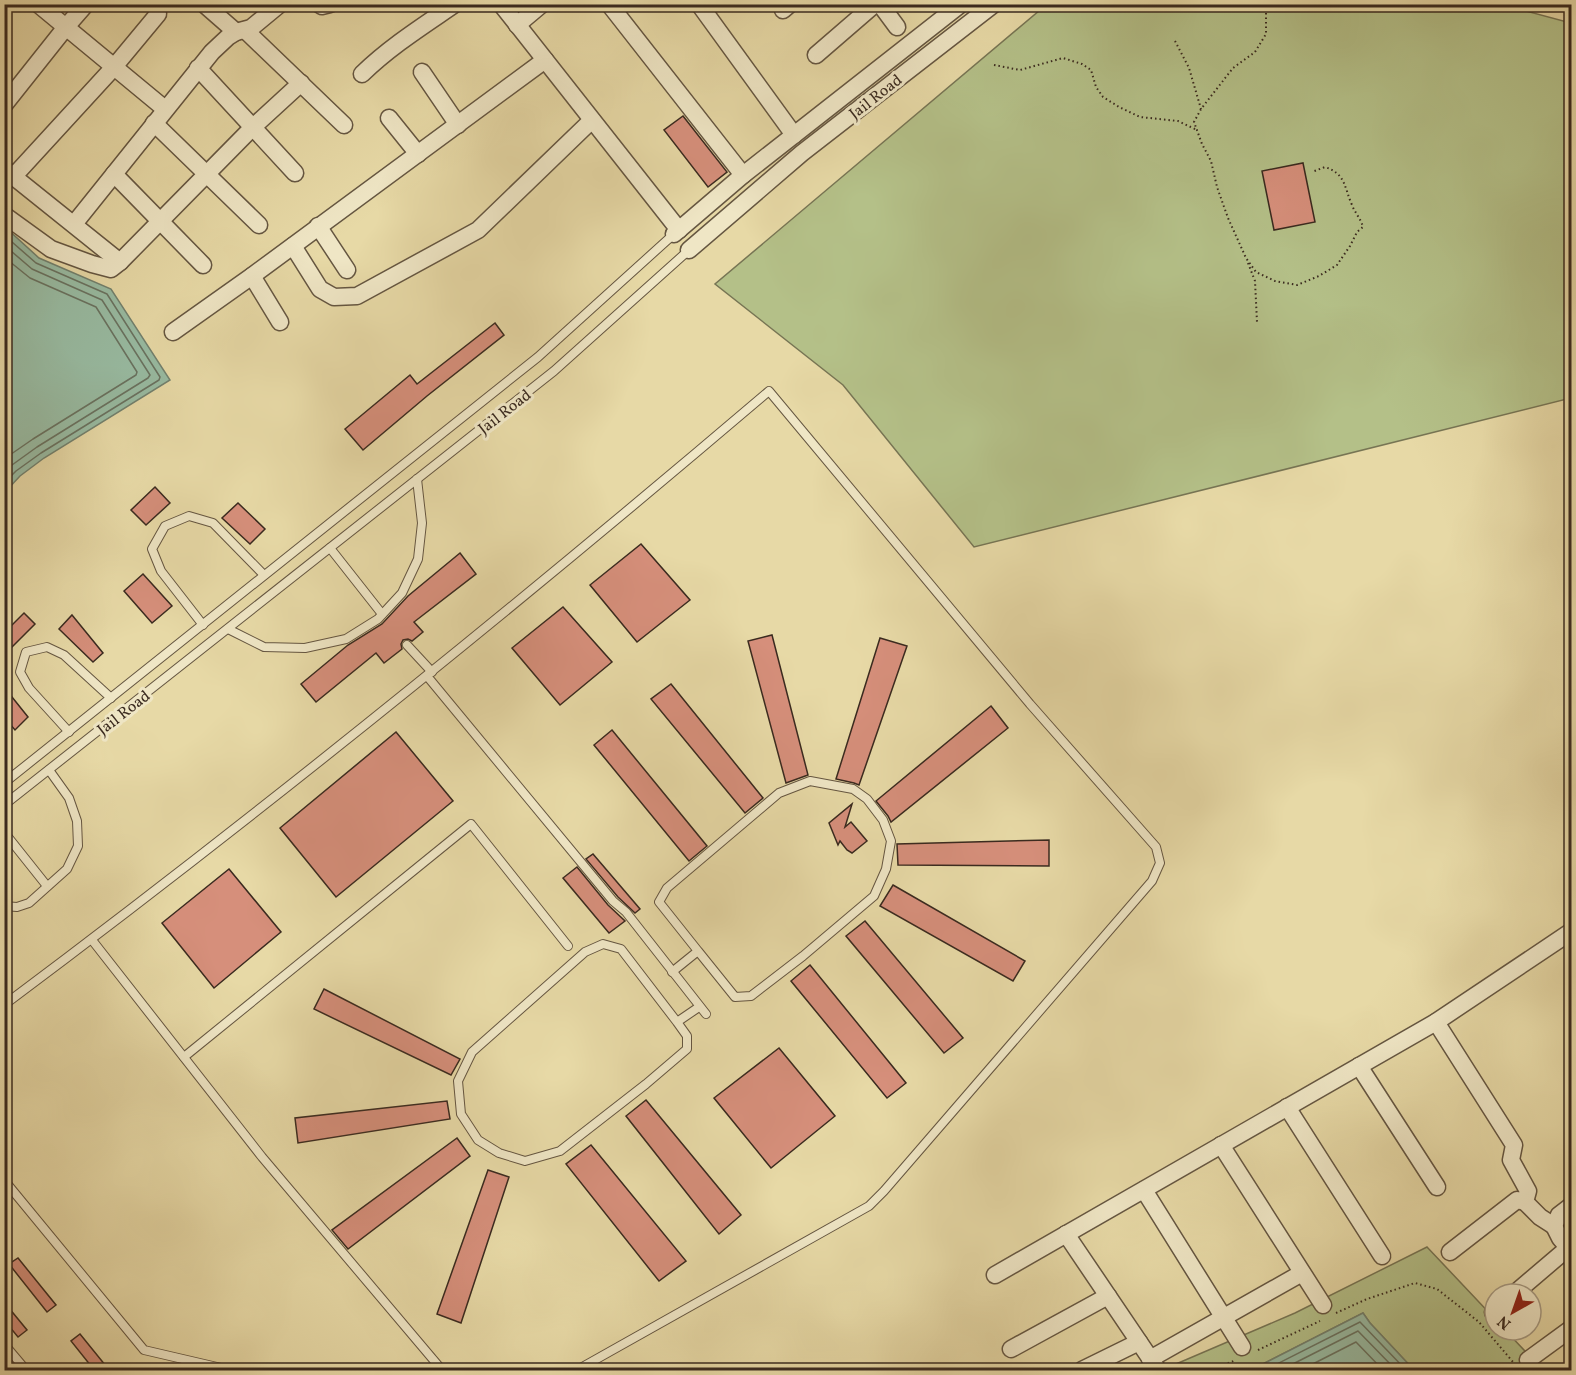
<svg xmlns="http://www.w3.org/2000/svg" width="1576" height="1375" viewBox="0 0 1576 1375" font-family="Vollkorn,serif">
  <rect width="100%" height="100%" fill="#e7d9a6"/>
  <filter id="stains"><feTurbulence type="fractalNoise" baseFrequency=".00333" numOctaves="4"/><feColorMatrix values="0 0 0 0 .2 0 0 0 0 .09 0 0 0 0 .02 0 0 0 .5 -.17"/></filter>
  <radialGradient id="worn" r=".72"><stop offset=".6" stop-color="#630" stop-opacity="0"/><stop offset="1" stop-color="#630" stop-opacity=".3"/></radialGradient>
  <g fill="#b4c088" stroke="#777554" stroke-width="1.5">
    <polygon points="1500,4 1571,23 1571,398 974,547 843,385 715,284 1046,5"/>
    <polygon points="1427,1247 1495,1319 1495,1330 1505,1330 1543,1370 1414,1370 1370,1323 1363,1313 1251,1370 1162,1370 1295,1313"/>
  </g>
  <g fill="#98bba2" stroke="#72816e" stroke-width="1.5">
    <polygon points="5,227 39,258 111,289 170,380 44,458 20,476 5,492"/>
    <polygon points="1363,1313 1370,1323 1414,1370 1251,1370"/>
  </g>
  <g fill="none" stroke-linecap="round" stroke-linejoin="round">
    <g stroke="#697260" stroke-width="1.5">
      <polyline points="4,235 36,263 107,294 160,377 159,380 41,453 16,471 4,483"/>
      <polyline points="4,245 32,269 102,300 150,375 148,378 37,447 12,465 4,472"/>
      <polyline points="4,257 30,278 96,307 137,372 136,375 33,439 4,459"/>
      <polyline points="1265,1370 1360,1322 1406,1370"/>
      <polyline points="1281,1370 1358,1331 1396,1370"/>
      <polyline points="1301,1370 1356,1342 1383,1370"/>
    </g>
  </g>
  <g fill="#d68f7b" stroke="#3a2a1f" stroke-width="1.5">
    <polygon points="683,116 727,172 708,187 664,130"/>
    <polygon points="1303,163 1315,222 1274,230 1262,171"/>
    <polygon points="495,323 504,335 427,396 363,450 345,429 410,375 417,384"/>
    <polygon points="155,487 170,503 146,525 131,510"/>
    <polygon points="238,503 265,529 250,544 222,518"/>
    <polygon points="641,544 690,600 637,642 590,585"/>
    <polygon points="460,553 476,574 414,622 423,632 412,641 408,639 403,640 401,644 402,649 384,663 376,653 316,702 301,684 348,645 382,624 408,596"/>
    <polygon points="143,574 172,606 152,623 124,591"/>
    <polygon points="563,607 612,662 560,705 512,648"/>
    <polygon points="24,613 35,624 4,655 4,633"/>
    <polygon points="72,615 103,653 93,662 59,629"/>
    <polygon points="772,635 808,775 786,783 748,641"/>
    <polygon points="880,638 907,646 859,785 854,783 836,779"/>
    <polygon points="671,684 763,798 745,813 651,699"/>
    <polygon points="4,687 28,717 15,730 4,717"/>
    <polygon points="991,706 1008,728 891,822 888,816 876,801"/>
    <polygon points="612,730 707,846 689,861 594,745"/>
    <polygon points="396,732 453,801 336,897 280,828"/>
    <polygon points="852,804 845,827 851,822 867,841 852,853 847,850 840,841 838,845 829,823"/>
    <polygon points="1049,840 1049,866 898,865 897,844"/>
    <polygon points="593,854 640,909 635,913 618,897 586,859"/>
    <polygon points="577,867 608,905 625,921 609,933 563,878"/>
    <polygon points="229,869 281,932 214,988 162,923"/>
    <polygon points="893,885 1025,961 1013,981 880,906"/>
    <polygon points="865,921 963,1038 944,1053 846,936"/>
    <polygon points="810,965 906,1083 887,1098 791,981"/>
    <polygon points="324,989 460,1059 451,1075 314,1009"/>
    <polygon points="779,1048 835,1116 771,1168 714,1098"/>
    <polygon points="646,1100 741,1215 719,1234 626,1116"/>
    <polygon points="447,1101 450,1119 298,1143 295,1118"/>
    <polygon points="457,1138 470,1156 348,1249 332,1230"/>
    <polygon points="591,1145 686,1261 659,1281 566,1164"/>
    <polygon points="488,1170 509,1177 461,1323 437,1314"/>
    <polygon points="18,1258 56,1305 47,1312 9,1264"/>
    <polygon points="4,1302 27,1330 18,1337 4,1320"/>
    <polygon points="80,1334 110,1371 95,1371 71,1341"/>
  </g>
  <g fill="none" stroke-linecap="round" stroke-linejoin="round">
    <defs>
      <g id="service">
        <polyline points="330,548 382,614"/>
        <polyline points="203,625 161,571 152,549 165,526 189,516 213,523 264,575"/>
        <polyline points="228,629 264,647 305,648 346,639 378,619 402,593 418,559 422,523 417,479"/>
        <polyline points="407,645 432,672"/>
        <polyline points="427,676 613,901 626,912 706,1014"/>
        <polyline points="69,732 29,688 20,672 26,652 47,647 64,655 111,698"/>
        <polyline points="4,783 538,357 674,234"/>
        <polyline points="4,805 554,371 689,250"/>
        <polyline points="4,832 47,886"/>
        <polyline points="4,906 17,907 29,903 67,869 78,846 77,821 69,798 49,770"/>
        <polyline points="92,940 262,1157 442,1370"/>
        <polyline points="672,972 698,951 659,902 667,888 779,793 810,781 853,789 867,799 883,820 891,841 886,869 874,896 803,956 751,996 735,997 698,951"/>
        <path d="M4,1005c262,-196 516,-402 765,-614l261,313 126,143 4,16 -8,18 -268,310 -15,15 -292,164"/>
        <polyline points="677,1022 621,949 603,944 585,952 472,1052 458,1081 461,1114 478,1140 499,1153 525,1161 560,1151 646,1084 687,1049 687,1036 677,1022 699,1007"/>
        <polyline points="184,1057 471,824 568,946"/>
        <polyline points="4,1180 144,1350 230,1370"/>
        <polyline points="4,1344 26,1370"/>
      </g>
      <g id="minor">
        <polyline points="38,4 165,109"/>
        <polyline points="204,4 236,32"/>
        <polyline points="319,4 322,6 330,4"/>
        <polyline points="501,4 679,230"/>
        <polyline points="609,4 743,175"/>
        <polyline points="699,4 794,135"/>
        <polyline points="880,4 897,27"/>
        <polyline points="783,10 790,4"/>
        <polyline points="517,25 542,4"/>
        <polyline points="245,30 344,125"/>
        <polyline points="816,55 875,4"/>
        <polyline points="198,68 295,173"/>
        <polyline points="422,72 458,125"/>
        <path d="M362,74c29,-28 61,-48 93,-70"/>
        <polyline points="4,105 66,27 86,4"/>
        <polyline points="389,118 418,154"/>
        <polyline points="154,123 259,225"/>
        <polyline points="4,169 120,262"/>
        <polyline points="114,174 203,265"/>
        <polyline points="14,176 114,67 158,14"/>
        <polyline points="4,215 51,249 92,264 111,269 120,262 253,127 301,83"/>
        <polyline points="74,224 212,52 228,37 236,32 251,28 280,4"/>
        <polyline points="318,226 347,270"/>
        <polyline points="674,234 743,175 961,4"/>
        <polyline points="293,246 320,289 334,297 357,296 478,230 592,120"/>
        <polyline points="689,250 802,153 994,4"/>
        <polyline points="252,276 280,322"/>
        <polyline points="173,332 252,276 545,60"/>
        <polyline points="1436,1022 1514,1145 1511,1160 1528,1191 1525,1202"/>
        <polyline points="1359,1066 1437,1187"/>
        <polyline points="1287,1107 1382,1256"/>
        <polyline points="1221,1145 1323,1305"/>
        <polyline points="1144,1190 1242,1347"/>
        <polyline points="1572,1205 1559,1215 1554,1226 1560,1238 1572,1252"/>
        <polyline points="1066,1234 1158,1370"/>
        <polyline points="1450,1252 1517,1200 1525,1202 1540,1217 1554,1226"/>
        <polyline points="995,1275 1436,1022 1572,931"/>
        <polyline points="1514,1294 1568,1248"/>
        <polyline points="1493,1312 1495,1310"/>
        <polyline points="1011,1349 1108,1296"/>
        <polyline points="1150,1359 1302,1273"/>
        <polyline points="1528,1360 1572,1328"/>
        <polyline points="1082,1370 1139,1342"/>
      </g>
    </defs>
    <use href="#service" stroke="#655641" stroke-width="10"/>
    <use href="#minor" stroke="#655641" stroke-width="19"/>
    <g stroke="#3a2a1f" stroke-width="2" stroke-dasharray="1.5 3" stroke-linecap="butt">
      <path d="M1266,4v30l-11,18 -22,16 -32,41 -7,13 8,22 9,17 6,26 11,31 18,40 10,14 19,9 22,4 22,-9 18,-11 13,-19 7,-14 6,-5c-2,-8 -8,-14 -11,-22 -8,-18 -6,-31 -27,-38l-13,5"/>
      <polyline points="1175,41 1189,68 1201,109"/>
      <polyline points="994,65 1020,70 1063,58 1082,64 1091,70 1096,87 1103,97 1119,107 1140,117 1178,121 1197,130"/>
      <polyline points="1248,263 1255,281 1257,322"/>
      <polyline points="1336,1313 1367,1299 1415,1283 1437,1289 1479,1322 1513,1362"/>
      <polyline points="1258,1350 1320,1321"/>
      <polyline points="1211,1370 1236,1360"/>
    </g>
    <use href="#service" stroke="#efe6c5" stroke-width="8"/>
    <use href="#minor" stroke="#efe6c5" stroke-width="16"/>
  </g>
  <g text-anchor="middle" stroke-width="6" stroke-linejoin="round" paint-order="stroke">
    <g font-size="16" fill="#3a2a1f" stroke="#efe6c5">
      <text transform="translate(875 96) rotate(-38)" y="6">Jail Road</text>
      <text transform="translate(504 411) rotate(-38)" y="6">Jail Road</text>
      <text transform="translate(123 712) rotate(-38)" y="6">Jail Road</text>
    </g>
  </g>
  <rect width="1576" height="1375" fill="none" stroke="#e7d9a6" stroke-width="24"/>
  <rect x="6" y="6" width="1564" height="1363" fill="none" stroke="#3a2a1f" stroke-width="3"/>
  <rect x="12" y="12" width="1552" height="1351" fill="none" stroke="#3a2a1f" stroke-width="1.5"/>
  <g transform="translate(1513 1312) rotate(220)"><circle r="28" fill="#efe6c5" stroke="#a79b83" stroke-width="1.5"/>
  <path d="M0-4.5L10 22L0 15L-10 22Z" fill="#8f2418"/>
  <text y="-9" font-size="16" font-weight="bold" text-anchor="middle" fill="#3a2a1f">N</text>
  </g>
  <rect width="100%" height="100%" filter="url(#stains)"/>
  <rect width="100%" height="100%" fill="url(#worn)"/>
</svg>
